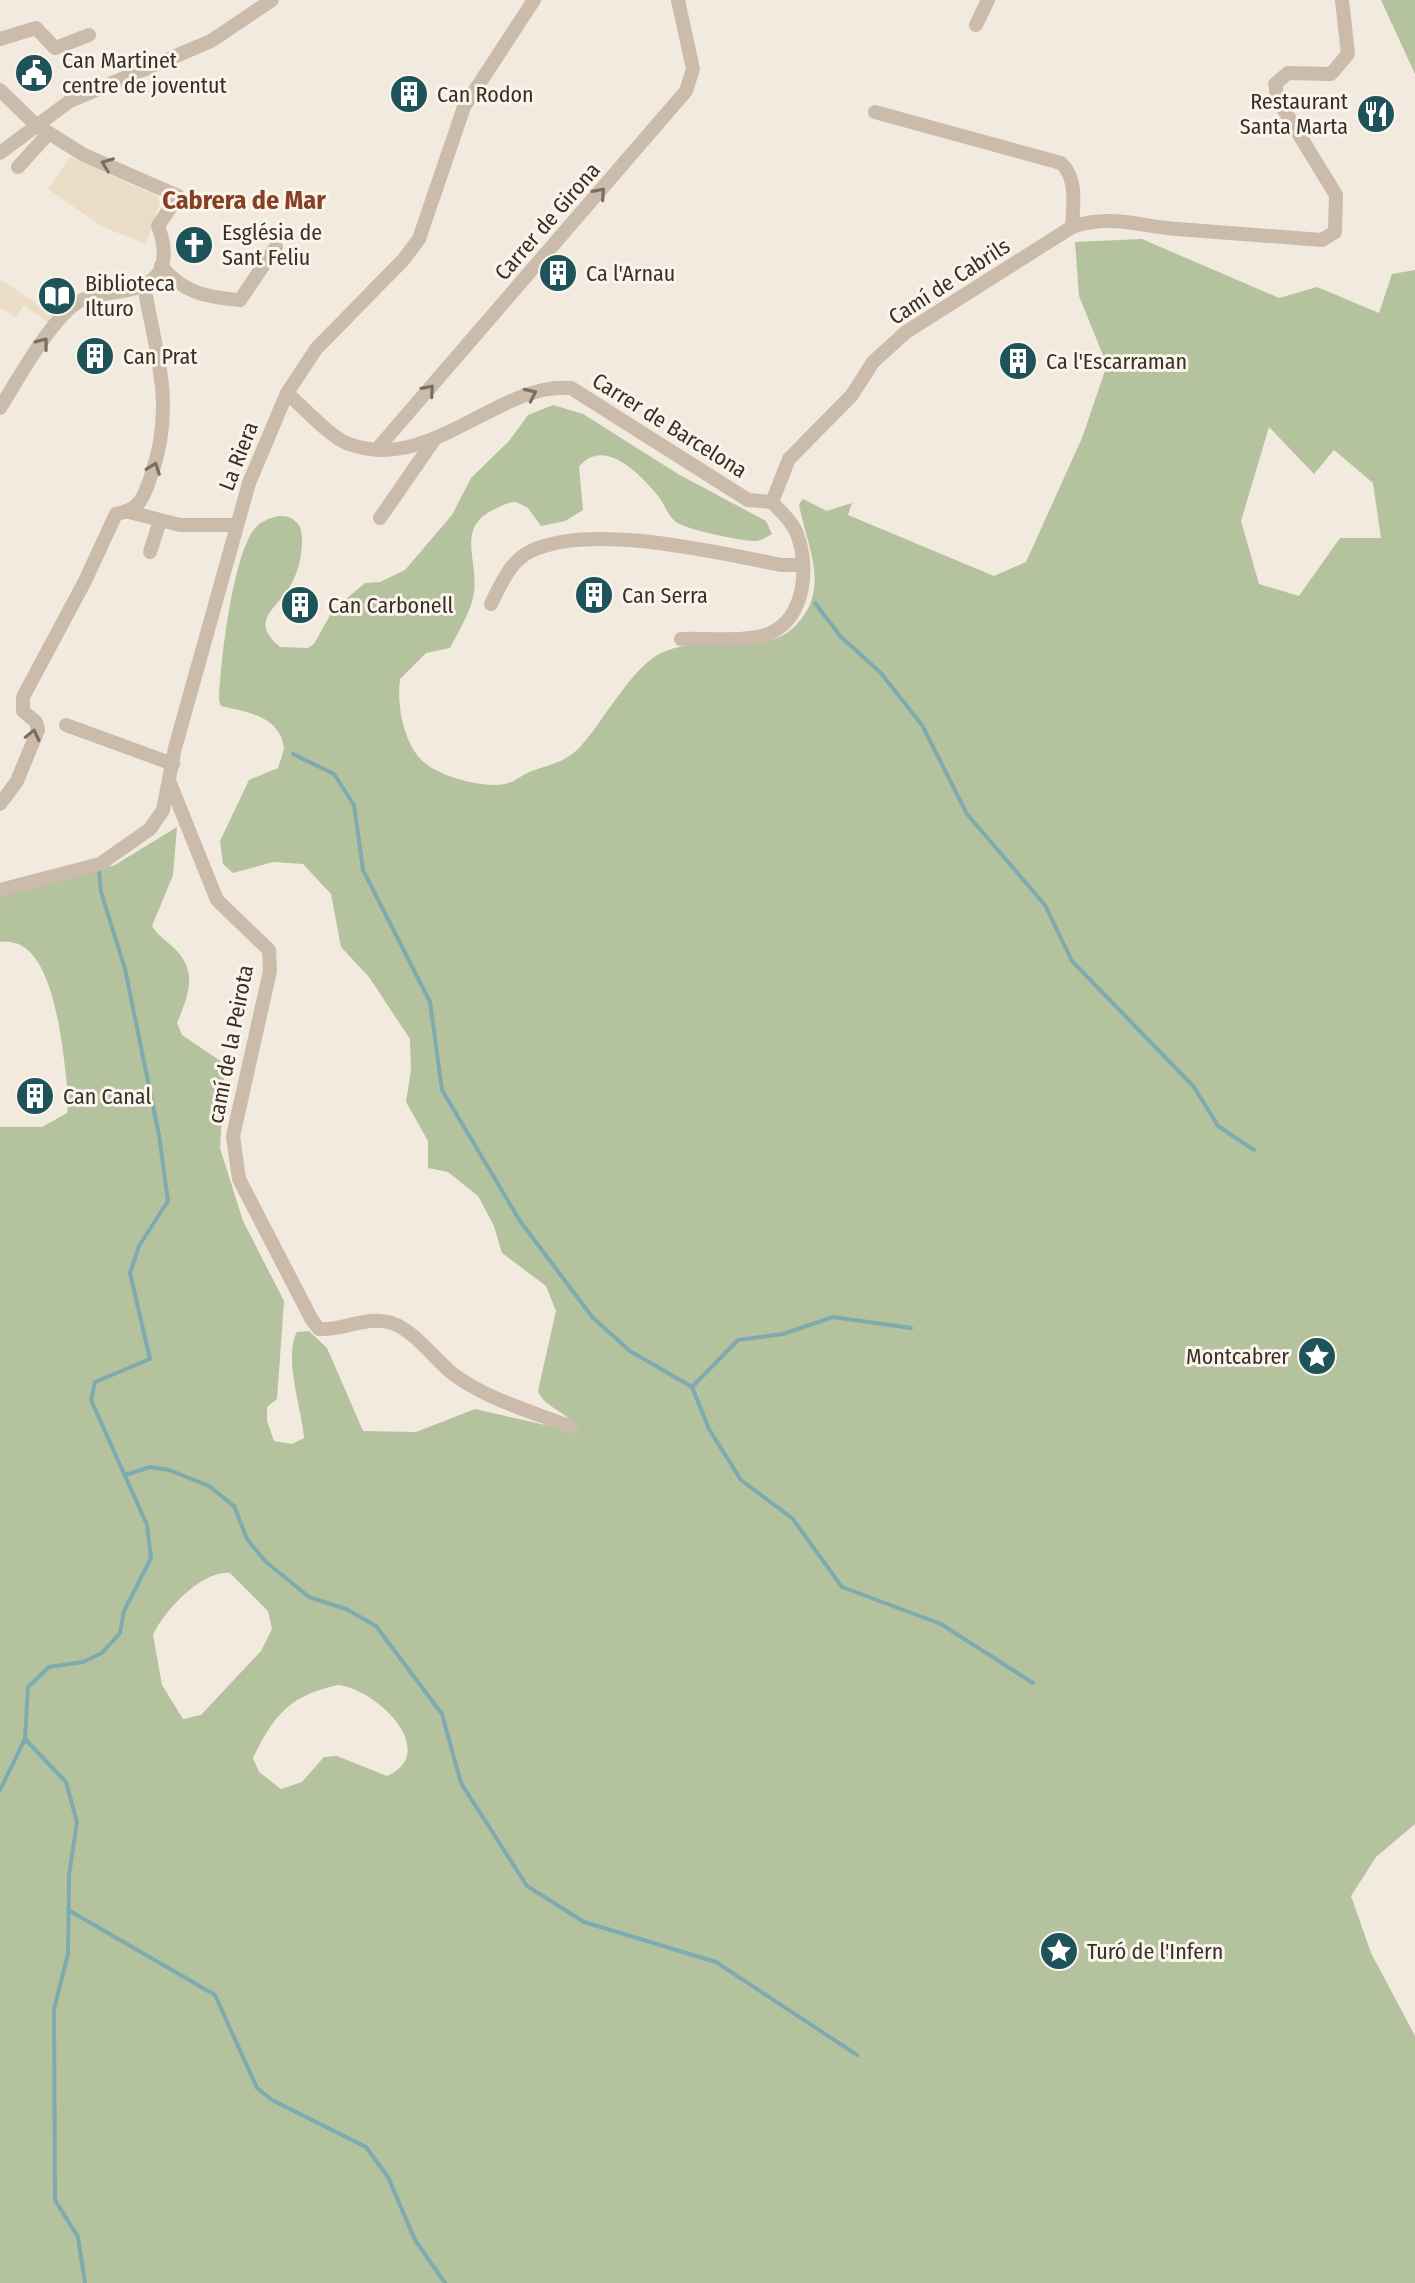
<svg xmlns="http://www.w3.org/2000/svg" width="1415" height="2283" viewBox="0 0 1415 2283" font-family="'Fira Sans Condensed',sans-serif">
  <rect width="100%" height="100%" fill="#f2eade"/>
  <g fill="#b4c29e" fill-rule="evenodd">
    <polygon points="1381,0 1415,0 1415,74"/>
    <path d="M1142,239l137,59 38,-11 62,26 13,-39 23,-4v1554l-39,33 -25,39 20,57 44,83v247h-1415v-1156h42l25,-14 2,-13c-6,-38 -11,-168 -69,-158v-46l115,-31 62,-38 -4,48 -21,51c7,11 14,14 22,22 25,24 14,48 3,75l5,12 43,29 -5,84 23,73 41,80 -7,98 -10,8v14l7,20 18,3 12,-6c-2,-29 -21,-81 -7,-106l12,-1 18,17 36,83 53,1 59,-23 88,20 12,-3c-10,-16 -30,-18 -37,-35l18,-80 -10,-25 -44,-33 -8,-27 -16,-30 -30,-24 -20,-4v-27l-22,-39 5,-32 -1,-31 -41,-62 -28,-30 -10,-53 -28,-30 -30,-2 -40,11 -10,-9 -3,-23 29,-61 29,-12 6,-19c-3,-33 -37,-37 -63,-43l-2,-6c1,-34 14,-151 38,-174 5,-5 15,-9 22,-10 10,0 16,3 21,11 5,16 0,41 -8,56 -13,25 -45,37 -12,64l28,1 6,-4 19,-34 32,-27 15,-1 25,-12 47,-55 19,-37 38,-37 19,-26 25,-10 30,9 95,60 88,47 6,13c-6,3 -11,7 -17,7 -14,0 -68,-11 -79,-19 -8,-6 -11,-17 -17,-25 -17,-21 -55,-62 -80,-30l4,43 -18,11 -24,5 -13,-18 -12,-6c-8,0 -15,4 -23,8 -39,19 -12,54 -20,88 -4,16 -15,35 -23,50l-24,5 -26,26c-4,27 5,72 29,87 18,12 54,22 76,18 10,-2 18,-10 27,-13 19,-7 34,-9 48,-24 22,-24 47,-71 73,-89 43,-30 107,5 143,-33 36,-37 10,-80 3,-121l4,-5 24,12 25,-8 -4,12 146,61 32,-14 56,-124 25,-73 -28,-69 -4,-54zM1269,427l45,47 20,-24 39,33 8,55h-41l-41,58 -40,-12 -18,-63zM230,1573l38,38 4,18 -11,22 -60,64 -18,4 -21,-34 -9,-50c11,-24 49,-65 77,-62zM338,1685c39,4 103,67 49,91l-50,-20 -13,1 -22,25 -21,7 -22,-17 -6,-14c21,-43 37,-63 85,-73z"/>
  </g>
  <g fill="#eadcc5">
    <polygon points="70,157 157,196 160,203 146,244 103,227 48,189"/>
    <polygon points="0,279 53,315 49,323 24,305 15,317 0,307"/>
  </g>
  <g fill="none" stroke-linecap="round" stroke-linejoin="round">
    <g stroke="#7dabaf" stroke-width="4">
      <polyline points="815,603 841,637 880,672 922,725 967,814 1045,905 1072,961 1194,1087 1218,1126 1254,1150"/>
      <polyline points="293,754 334,774 354,805 363,870 430,1002 442,1090 520,1221 593,1318 630,1351 692,1387 709,1429 741,1480 792,1518 842,1587 941,1624 1033,1683"/>
      <polyline points="692,1387 738,1340 783,1334 833,1317 911,1328"/>
      <polyline points="125,1475 150,1467 169,1470 209,1486 234,1506 247,1539 265,1561 309,1597 346,1609 376,1626 442,1714 461,1783 527,1886 584,1922 716,1962 857,2055"/>
      <polyline points="25,1739 66,1782 77,1822 69,1875 68,1954 54,2009 55,2200 78,2237 85,2283"/>
      <polyline points="0,1790 25,1739 28,1687 49,1667 83,1662 102,1653 120,1633 124,1611 151,1558 147,1525 91,1400 95,1382 150,1359 130,1273 139,1246 168,1201 159,1135 125,969 101,892 99,872"/>
      <polyline points="70,1911 215,1995 257,2088 272,2100 366,2147 388,2177 415,2240 445,2283"/>
    </g>
    <g stroke="#cbbbaa" stroke-width="14">
      <polyline points="976,25 988,0"/>
      <polyline points="0,39 36,28 55,48 89,35"/>
      <path d="M0,90l36,35 48,30 94,41 -20,30c6,15 9,35 0,48 -16,21 -54,16 -76,26 -28,13 -65,81 -82,108"/>
      <path d="M875,112l186,51c17,16 12,42 11,64"/>
      <polyline points="0,153 70,101 211,41 272,0"/>
      <polyline points="18,167 48,134"/>
      <path d="M161,266c22,27 45,31 79,34l36,-53"/>
      <path d="M287,393c15,13 44,45 62,51 81,30 151,-63 222,-56l177,112 24,2"/>
      <polyline points="378,448 686,91 693,69 678,0"/>
      <path d="M772,502l17,-43 63,-64 21,-33 33,-30 166,-105c38,-13 67,-1 105,2 48,4 96,7 145,11l13,-8 1,-37 -58,-95 -3,-16 13,-11 43,1 17,-20 -6,-54"/>
      <polyline points="129,512 180,525 237,525"/>
      <polyline points="380,518 434,440"/>
      <polyline points="150,552 160,521"/>
      <path d="M491,604c10,-20 19,-43 40,-53 61,-29 187,2 251,14h21"/>
      <path d="M681,639c25,-1 57,3 81,-3 42,-11 48,-65 36,-99 -4,-14 -17,-25 -26,-35"/>
      <polyline points="66,725 173,764"/>
      <path d="M170,783l47,117 52,50 1,21 -37,165 6,43 73,141 7,9c24,2 48,-14 73,-6 23,8 42,36 61,51 35,26 78,37 118,53"/>
      <path d="M0,804l17,-23 21,-51 -2,-8 -13,-11v-14l62,-116 31,-67c24,-4 28,-17 35,-38 25,-71 5,-120 -7,-191"/>
      <polyline points="0,890 100,864 150,829 163,810 175,748 249,483 287,393 316,349 404,259 419,239 464,107 534,0"/>
    </g>
  </g>
  <defs><path id="oneway-chevron" d="M-2-3.5L2.5 0L-2 3.5" fill="none" stroke-width="1.6" stroke-linecap="round" stroke-linejoin="round" transform="scale(2)"/></defs>
  <g stroke="#7a6e63">
    <use href="#oneway-chevron" transform="translate(107 164) rotate(-159)"/>
    <use href="#oneway-chevron" transform="translate(600 193) rotate(-49)"/>
    <use href="#oneway-chevron" transform="translate(43 343) rotate(-52)"/>
    <use href="#oneway-chevron" transform="translate(429 390) rotate(-49)"/>
    <use href="#oneway-chevron" transform="translate(531 394) rotate(-25)"/>
    <use href="#oneway-chevron" transform="translate(154 468) rotate(-70)"/>
    <use href="#oneway-chevron" transform="translate(33 735) rotate(-77)"/>
  </g>
  <defs>
    <symbol id="civic-disc" viewBox="-11 -11 22 22"><circle r="9.5" fill="#1f535a" stroke="#faf4eb"/><path d="M-.6-6.5H3V-4.5H.6V-3L4-1V1h2V6H-6V1h2V-1L-.6-3ZM-1.2 2.5V6h2.4V2.5Z" fill="#fff"/></symbol>
    <symbol id="building-disc" viewBox="-11 -11 22 22"><circle r="9.5" fill="#1f535a" stroke="#faf4eb"/><path d="M-4-6H4V6H1V3H-1V6H-4ZM-2.5-4.3h1.7v1.8h-1.7ZM.8-4.3h1.7v1.8H.8ZM-2.5-1h1.7V.8h-1.7ZM.8-1h1.7V.8H.8Z" fill="#fff"/></symbol>
    <symbol id="restaurant-disc" viewBox="-11 -11 22 22"><circle r="9.5" fill="#1f535a" stroke="#faf4eb"/><path d="M-5-6h1v4h1v-4h1v4h1v-4h1v5L-1.5 .5V6h-2V.5L-5-1ZM5-6V6H3V1.5H1.5Q1.5-4 5-6Z" fill="#fff"/></symbol>
    <symbol id="church-disc" viewBox="-11 -11 22 22"><circle r="9.5" fill="#1f535a" stroke="#faf4eb"/><path d="M-1.2-6h2.4v3.5h3.3v2.4h-3.3V6h-2.4V-.1h-3.3v-2.4h3.3Z" fill="#fff"/></symbol>
    <symbol id="library-disc" viewBox="-11 -11 22 22"><circle r="9.5" fill="#1f535a" stroke="#faf4eb"/><path d="M-6-4Q-3-5.5-.7-3.5V5Q-3 3-6 4ZM6-4Q3-5.5 .7-3.5V5Q3 3 6 4Z" fill="#fff"/></symbol>
    <symbol id="sight-disc" viewBox="-11 -11 22 22"><circle r="9.5" fill="#1f535a" stroke="#faf4eb"/><path d="M0-6L1.8-2.2L6-1.7L2.9 1.2L3.7 5.4L0 3.3L-3.7 5.4L-2.9 1.2L-6-1.7L-1.8-2.2Z" fill="#fff"/></symbol>
  </defs>
  <g fill-rule="evenodd">
    <use href="#civic-disc" x="12" y="51" width="44" height="44"/>
    <use href="#building-disc" x="387" y="72" width="44" height="44"/>
    <use href="#restaurant-disc" x="1354" y="92" width="44" height="44"/>
    <use href="#church-disc" x="172" y="223" width="44" height="44"/>
    <use href="#building-disc" x="536" y="251" width="44" height="44"/>
    <use href="#library-disc" x="35" y="274" width="44" height="44"/>
    <use href="#building-disc" x="73" y="334" width="44" height="44"/>
    <use href="#building-disc" x="996" y="339" width="44" height="44"/>
    <use href="#building-disc" x="572" y="573" width="44" height="44"/>
    <use href="#building-disc" x="278" y="583" width="44" height="44"/>
    <use href="#building-disc" x="13" y="1074" width="44" height="44"/>
    <use href="#sight-disc" x="1295" y="1334" width="44" height="44"/>
    <use href="#sight-disc" x="1037" y="1929" width="44" height="44"/>
  </g>
  <g text-anchor="middle" stroke-width="6" stroke-linejoin="round" paint-order="stroke">
    <g font-size="22" fill="#382f29" stroke="#faf4eb" text-anchor="start">
      <text x="62" y="68">Can Martinet<tspan x="62" dy="25">centre de joventut</tspan></text>
      <text x="437" y="102">Can Rodon</text>
      <text x="1348" y="109" text-anchor="end">Restaurant<tspan x="1348" dy="25">Santa Marta</tspan></text>
      <text x="222" y="240">Església de<tspan x="222" dy="25">Sant Feliu</tspan></text>
      <text x="586" y="281">Ca l'Arnau</text>
      <text x="85" y="291">Biblioteca<tspan x="85" dy="25">Ilturo</tspan></text>
      <text x="123" y="364">Can Prat</text>
      <text x="1046" y="369">Ca l'Escarraman</text>
      <text x="622" y="603">Can Serra</text>
      <text x="328" y="613">Can Carbonell</text>
      <text x="63" y="1104">Can Canal</text>
      <text x="1289" y="1364" text-anchor="end">Montcabrer</text>
      <text x="1087" y="1959">Turó de l'Infern</text>
    </g>
    <g font-size="22" fill="#382f29" stroke="#faf4eb">
      <text transform="translate(547 221) rotate(-49)" y="8">Carrer de Girona</text>
      <text transform="translate(949 281) rotate(-33)" y="8">Camí de Cabrils</text>
      <text transform="translate(670 425) rotate(32)" y="8">Carrer de Barcelona</text>
      <text transform="translate(238 456) rotate(-69)" y="8">La Riera</text>
      <text transform="translate(230 1044) rotate(-79)" y="8">camí de la Peirota</text>
    </g>
    <g font-size="26" font-weight="bold" fill="#874023" stroke="#faf4eb">
      <text x="244" y="209">Cabrera de Mar</text>
    </g>
  </g>
</svg>
